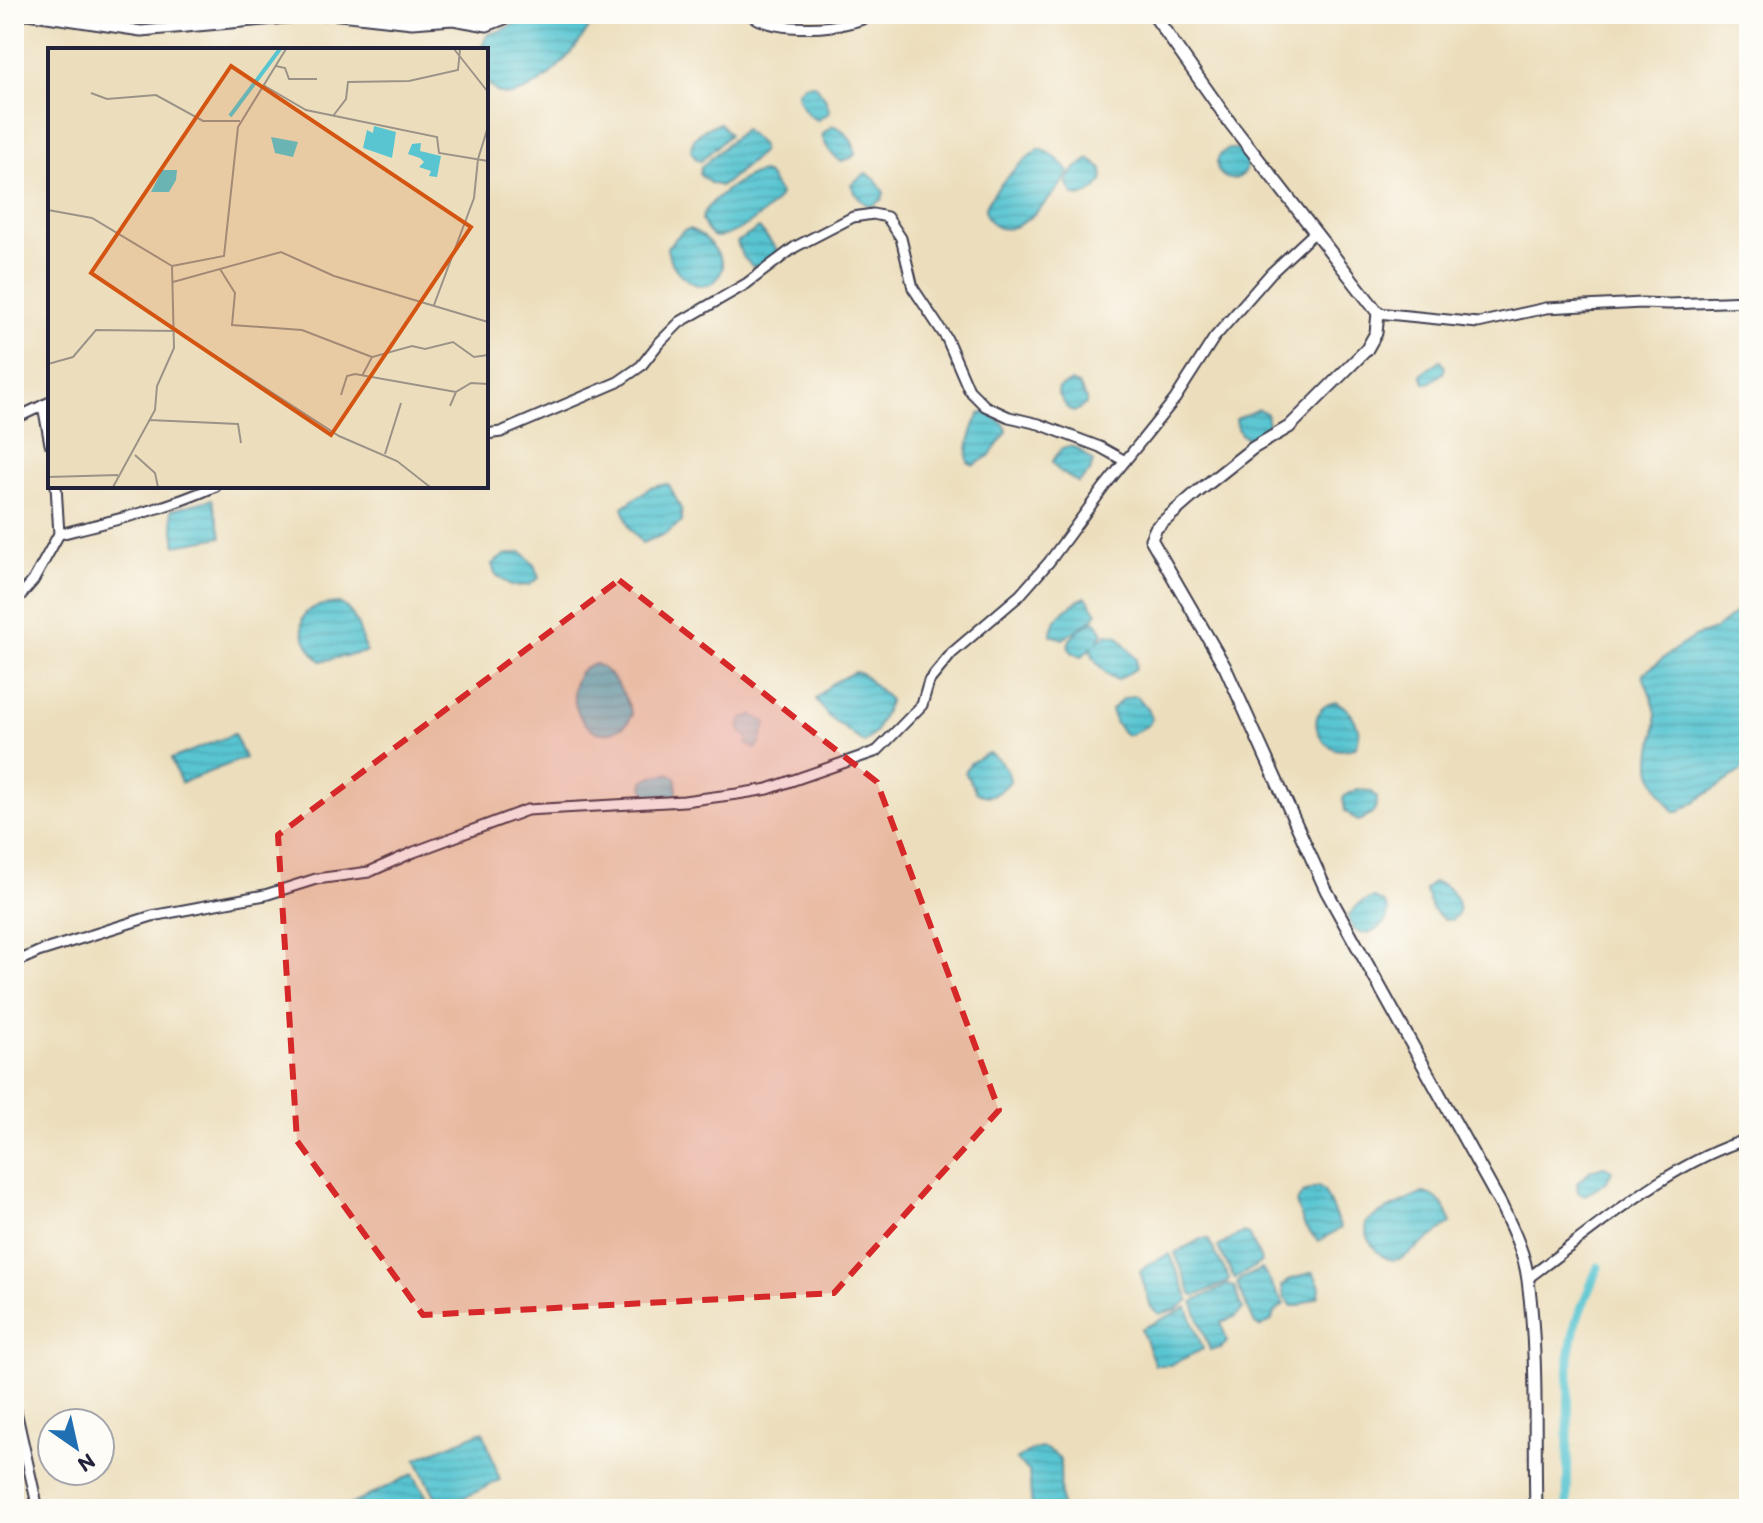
<svg xmlns="http://www.w3.org/2000/svg" width="1763" height="1523" viewBox="0 0 1763 1523" font-family="Itim,sans-serif">
  <defs>
    <pattern id="water-rules" width="6" height="5" patternUnits="userSpaceOnUse" patternTransform="scale(2)"><rect width="6" height="5" fill="#59c5d1"/><path d="M0 2.5h6" fill="none" stroke="#4da9b4"/></pattern>
  </defs>
  <rect width="100%" height="100%" fill="#fdfcf7"/>
  <filter id="ink" filterUnits="userSpaceOnUse"><feTurbulence type="fractalNoise" baseFrequency=".0125" numOctaves="2"/><feDisplacementMap in="SourceGraphic" scale="16" xChannelSelector="R" yChannelSelector="G"/><feConvolveMatrix kernelMatrix="1 2 1 2 8 2 1 2 1" color-interpolation-filters="sRGB"/></filter>
  <filter id="wash" filterUnits="userSpaceOnUse"><feTurbulence type="fractalNoise" baseFrequency=".006" numOctaves="4" result="noise"/><feDisplacementMap in="SourceGraphic" scale="32" xChannelSelector="R" yChannelSelector="G"/><feGaussianBlur stdDeviation="1.8" result="paint"/><feColorMatrix in="noise" values="0 0 0 0 0 0 0 0 0 0 0 0 0 0 0 0 0 1.4 0 .05"/><feComposite in="paint" operator="in"/></filter>
  <g filter="url(#wash)">
    <rect width="100%" height="100%" fill="#ecdebc"/>
    <g fill="url(#water-rules)" stroke="#3e7486" stroke-width="2">
      <path d="M531,14l63,1c-8,31 -82,111 -106,67 -4,-9 -2,-23 -2,-32h-6l8,-16 15,-4z"/>
      <path d="M815,84l10,14 5,14 -12,8c-10,-2 -20,-17 -21,-27l7,-8z"/>
      <path d="M720,123l9,12 -28,26 -4,-1 -6,-9c0,-15 15,-24 29,-28z"/>
      <path d="M833,126c12,2 22,17 22,28l-4,4 -10,3c-9,-5 -17,-16 -19,-27z"/>
      <polygon points="744,129 761,145 762,152 726,183 720,186 710,183 700,174 701,167"/>
      <circle cx="1232" cy="164" r="15"/>
      <path d="M1038,149c11,1 26,15 31,24 -12,19 -54,71 -76,51 -6,-5 -8,-9 -8,-16 11,-23 33,-43 53,-59z"/>
      <path d="M1089,159l12,9c7,17 -7,24 -22,29l-5,-2 -8,-12 7,-12z"/>
      <path d="M761,172l7,3 12,19c-2,13 -54,49 -67,42 -6,-3 -8,-10 -11,-16 1,-17 43,-45 59,-48z"/>
      <path d="M866,173l10,7 8,13 -2,6 -10,7c-12,-2 -17,-13 -21,-22z"/>
      <polygon points="759,228 776,248 777,253 766,264 753,267 742,256 737,242"/>
      <path d="M689,229c16,5 29,21 34,37 -10,40 -54,11 -56,-19l16,-16z"/>
      <polygon points="1441,360 1445,367 1443,373 1429,383 1425,383 1421,374"/>
      <polygon points="1071,382 1079,385 1086,399 1086,404 1074,412 1067,408 1058,393 1059,388"/>
      <path d="M1258,409l8,4 3,19c-16,14 -31,8 -33,-13z"/>
      <path d="M986,412l18,12 3,8 -18,24 -15,9 -6,-3c-2,-14 5,-37 12,-48z"/>
      <polygon points="1069,446 1077,448 1093,461 1090,472 1078,483 1058,470 1052,462 1062,448"/>
      <polygon points="666,484 669,485 681,509 682,522 665,534 642,543 629,527 623,507 650,488"/>
      <polygon points="212,499 222,537 176,545 171,510"/>
      <polygon points="522,552 534,565 539,578 529,585 511,586 495,574 492,564 505,555"/>
      <path d="M1086,597l11,16 -3,5 -31,21 -12,-4c-1,-16 22,-33 35,-38z"/>
      <path d="M339,603c17,8 22,31 27,49l-45,9c-10,-8 -27,-35 -15,-48 7,-8 23,-9 33,-10z"/>
      <path d="M1739,610l10,29v73l-4,18 4,10v26l-70,46h-4c-12,-14 -25,-32 -24,-51 0,-15 6,-29 5,-45 0,-14 -10,-28 -13,-42l31,-24 20,-13 20,-7z"/>
      <path d="M1092,621l4,1 7,11 -6,9 11,-8 10,2 18,23v9l-18,12c-11,-4 -27,-20 -27,-32l-10,9c-28,-11 -2,-27 11,-36z"/>
      <path d="M595,664c18,7 31,32 37,51 -4,9 -9,12 -18,16 -36,15 -60,-59 -19,-67z"/>
      <polygon points="854,672 861,673 890,700 875,733 864,743 828,716 816,699 831,684"/>
      <polygon points="1132,696 1137,696 1148,709 1152,719 1148,725 1131,735 1125,734 1116,724 1111,710 1123,699"/>
      <path d="M1336,702c17,8 29,29 19,46 -6,1 -14,3 -20,1 -22,-8 -28,-42 1,-47z"/>
      <polygon points="752,715 767,722 760,744 756,749 747,745 748,739 741,732 739,726 743,718"/>
      <polygon points="234,734 245,758 181,783 171,759"/>
      <path d="M988,753c11,4 21,16 22,28 -9,11 -20,20 -34,11l-11,-20 5,-9z"/>
      <polygon points="669,773 676,777 677,794 670,799 649,797 643,788 644,781 653,776"/>
      <path d="M1358,789l14,3 5,6c-1,15 -5,18 -19,23l-13,-10 -2,-14z"/>
      <path d="M1433,882c15,1 28,17 25,32l-7,6 -8,-1 -11,-10 -7,-19z"/>
      <path d="M1372,898c43,11 -15,61 -24,18l12,-13z"/>
      <path d="M1604,1166l8,4c-2,12 -18,21 -28,25l-6,-3 -1,-9 14,-13z"/>
      <polygon points="1318,1187 1324,1191 1341,1228 1318,1241 1305,1227 1296,1203 1303,1193"/>
      <path d="M1423,1193c15,1 25,17 28,30l-47,34c-20,11 -40,-15 -38,-35l14,-9z"/>
      <polygon points="1243,1232 1249,1234 1262,1262 1235,1279 1218,1247"/>
      <polygon points="1201,1239 1208,1239 1229,1278 1228,1282 1195,1296 1192,1295 1175,1253"/>
      <polygon points="1170,1254 1189,1300 1177,1309 1159,1314 1151,1307 1140,1272 1150,1263"/>
      <polygon points="1262,1269 1284,1304 1274,1313 1272,1320 1260,1327 1255,1324 1237,1284 1241,1279"/>
      <polygon points="1313,1272 1320,1286 1319,1296 1298,1306 1292,1306 1284,1297 1282,1286 1292,1279"/>
      <polygon points="1227,1285 1234,1287 1243,1309 1235,1317 1221,1322 1227,1342 1221,1348 1210,1350 1193,1304 1194,1301"/>
      <polygon points="1187,1307 1203,1349 1170,1365 1155,1365 1141,1329"/>
      <polygon points="483,1431 500,1480 442,1509 416,1459"/>
      <polygon points="1043,1448 1054,1453 1060,1460 1061,1509 1032,1509 1029,1471 1016,1460 1033,1450"/>
      <polygon points="413,1474 434,1509 342,1509"/>
    </g>
    <g fill="none" stroke-linecap="round" stroke-linejoin="round">
      <polyline stroke="#59c5d1" stroke-width="9" points="1567,1509 1569,1357 1576,1321 1598,1267"/>
    </g>
  </g>
  <g filter="url(#ink)">
    <g fill="none" stroke-linecap="round" stroke-linejoin="round">
      <defs>
        <g id="minor">
          <polyline points="619,14 630,18 691,14"/>
          <path d="M749,14c28,20 96,16 125,0"/>
          <polyline points="14,16 27,14 141,31 331,14 412,23 453,20 487,26 518,14"/>
          <polyline points="1378,313 1478,323 1546,308 1642,303 1669,304 1749,301"/>
          <polyline points="43,405 50,444"/>
          <polyline points="14,419 50,402"/>
          <polyline points="486,434 501,432 618,382 641,366 659,343 680,322 746,284 795,247 853,217 873,214 887,217 901,238 913,288 947,339 969,390 985,406 1009,417 1039,424 1100,447 1125,461"/>
          <path d="M59,534c53,-13 107,-25 157,-48"/>
          <polyline points="14,603 33,581 59,534 56,486"/>
          <polyline points="14,963 38,952 152,916 265,895 316,879 369,872 414,852 527,810 684,801 737,794 768,789 877,751 922,705 929,681 952,653 1020,595 1049,562 1105,486 1175,399 1214,338 1271,273 1315,232"/>
          <path d="M1528,1278c67,-49 142,-116 221,-139"/>
          <polyline points="14,1402 38,1509"/>
        </g>
        <path id="tertiary" d="M1153,14l78,110 147,189 -2,20 -9,16 -78,78 -36,21 -58,46 -39,34 -5,11 74,128 101,223 175,315c11,23 24,49 27,75 10,74 6,154 8,229"/>
      </defs>
      <use href="#minor" stroke="#403e4e" stroke-width="13"/>
      <use href="#tertiary" stroke="#403e4e" stroke-width="15"/>
      <use href="#minor" stroke="#fff" stroke-width="9"/>
      <use href="#tertiary" stroke="#fff" stroke-width="11"/>
    </g>
  </g>
  <path fill="#d62828" fill-opacity="0.2" stroke="#d62828" stroke-width="6" stroke-dasharray="16 10" stroke-linejoin="round" d="M619,580l258,202 122,328 -165,183 -411,22 -126,-174 -19,-306z"/>
  <g transform="translate(48 48)">
    <rect width="440" height="440" fill="#ecdebc"/>
    <path d="M326,78l22,6 -4,26 -29,-10 4,-18 6,3zM223,89l27,5 -5,15 -18,-4zM373,95l-1,8 21,5 -4,21 -8,-1 2,-5 -12,-4 5,-5 -4,-4 -12,-4 4,-10zM114,122h15l-1,10 -7,12h-18z" fill="#59c5d1"/>
    <path fill="none" stroke="#59c5d1" stroke-width="4" d="M182,68l50,-67"/>
    <path fill="none" stroke="#9b9388" stroke-width="2" d="M406,1l34,43M228,18l9,2 4,11h28M215,37l43,25 131,27 2,16 49,8M43,45l16,6 49,-4 47,26h37M285,68l13,-17 2,-17 61,-1 49,-11 2,-21M0,162l44,8 80,48 2,82 -17,38 -2,24 -42,77M124,218l52,-10 14,-129 48,-78M172,221l15,24 -3,32 70,5 70,27M125,234l108,-30 53,24 154,46M386,257l40,-107 4,-39 10,-32M0,316l25,-7 23,-27 81,1 162,105 58,25 33,26M314,328l10,-19 40,-11 13,3 28,-7 21,15 14,-2M293,347l6,-19 8,-2 101,18M402,358l6,-14 15,-9 17,1M101,372l89,4 3,19M337,406l16,-51M87,407l20,18 3,14M0,429l70,-2"/>
    <path fill="#d45411" fill-opacity="0.15" stroke="#d45411" stroke-width="4" d="M183,18l240,161 -140,208 -240,-162z"/>
    <rect width="440" height="440" fill="none" stroke="#22223b" stroke-width="4"/>
  </g>
  <rect width="1763" height="1523" fill="none" stroke="#fdfcf7" stroke-width="48"/>
  <g transform="translate(76 1447) rotate(146)"><circle r="38" fill="#fdfcf7" stroke="#a5a5ac" stroke-width="2"/>
  <path d="M0-6L14 30L0 20L-14 30Z" fill="#1f6fb2"/>
  <text y="-12" font-size="22" font-weight="bold" text-anchor="middle" fill="#22223b">N</text>
  </g>
</svg>
